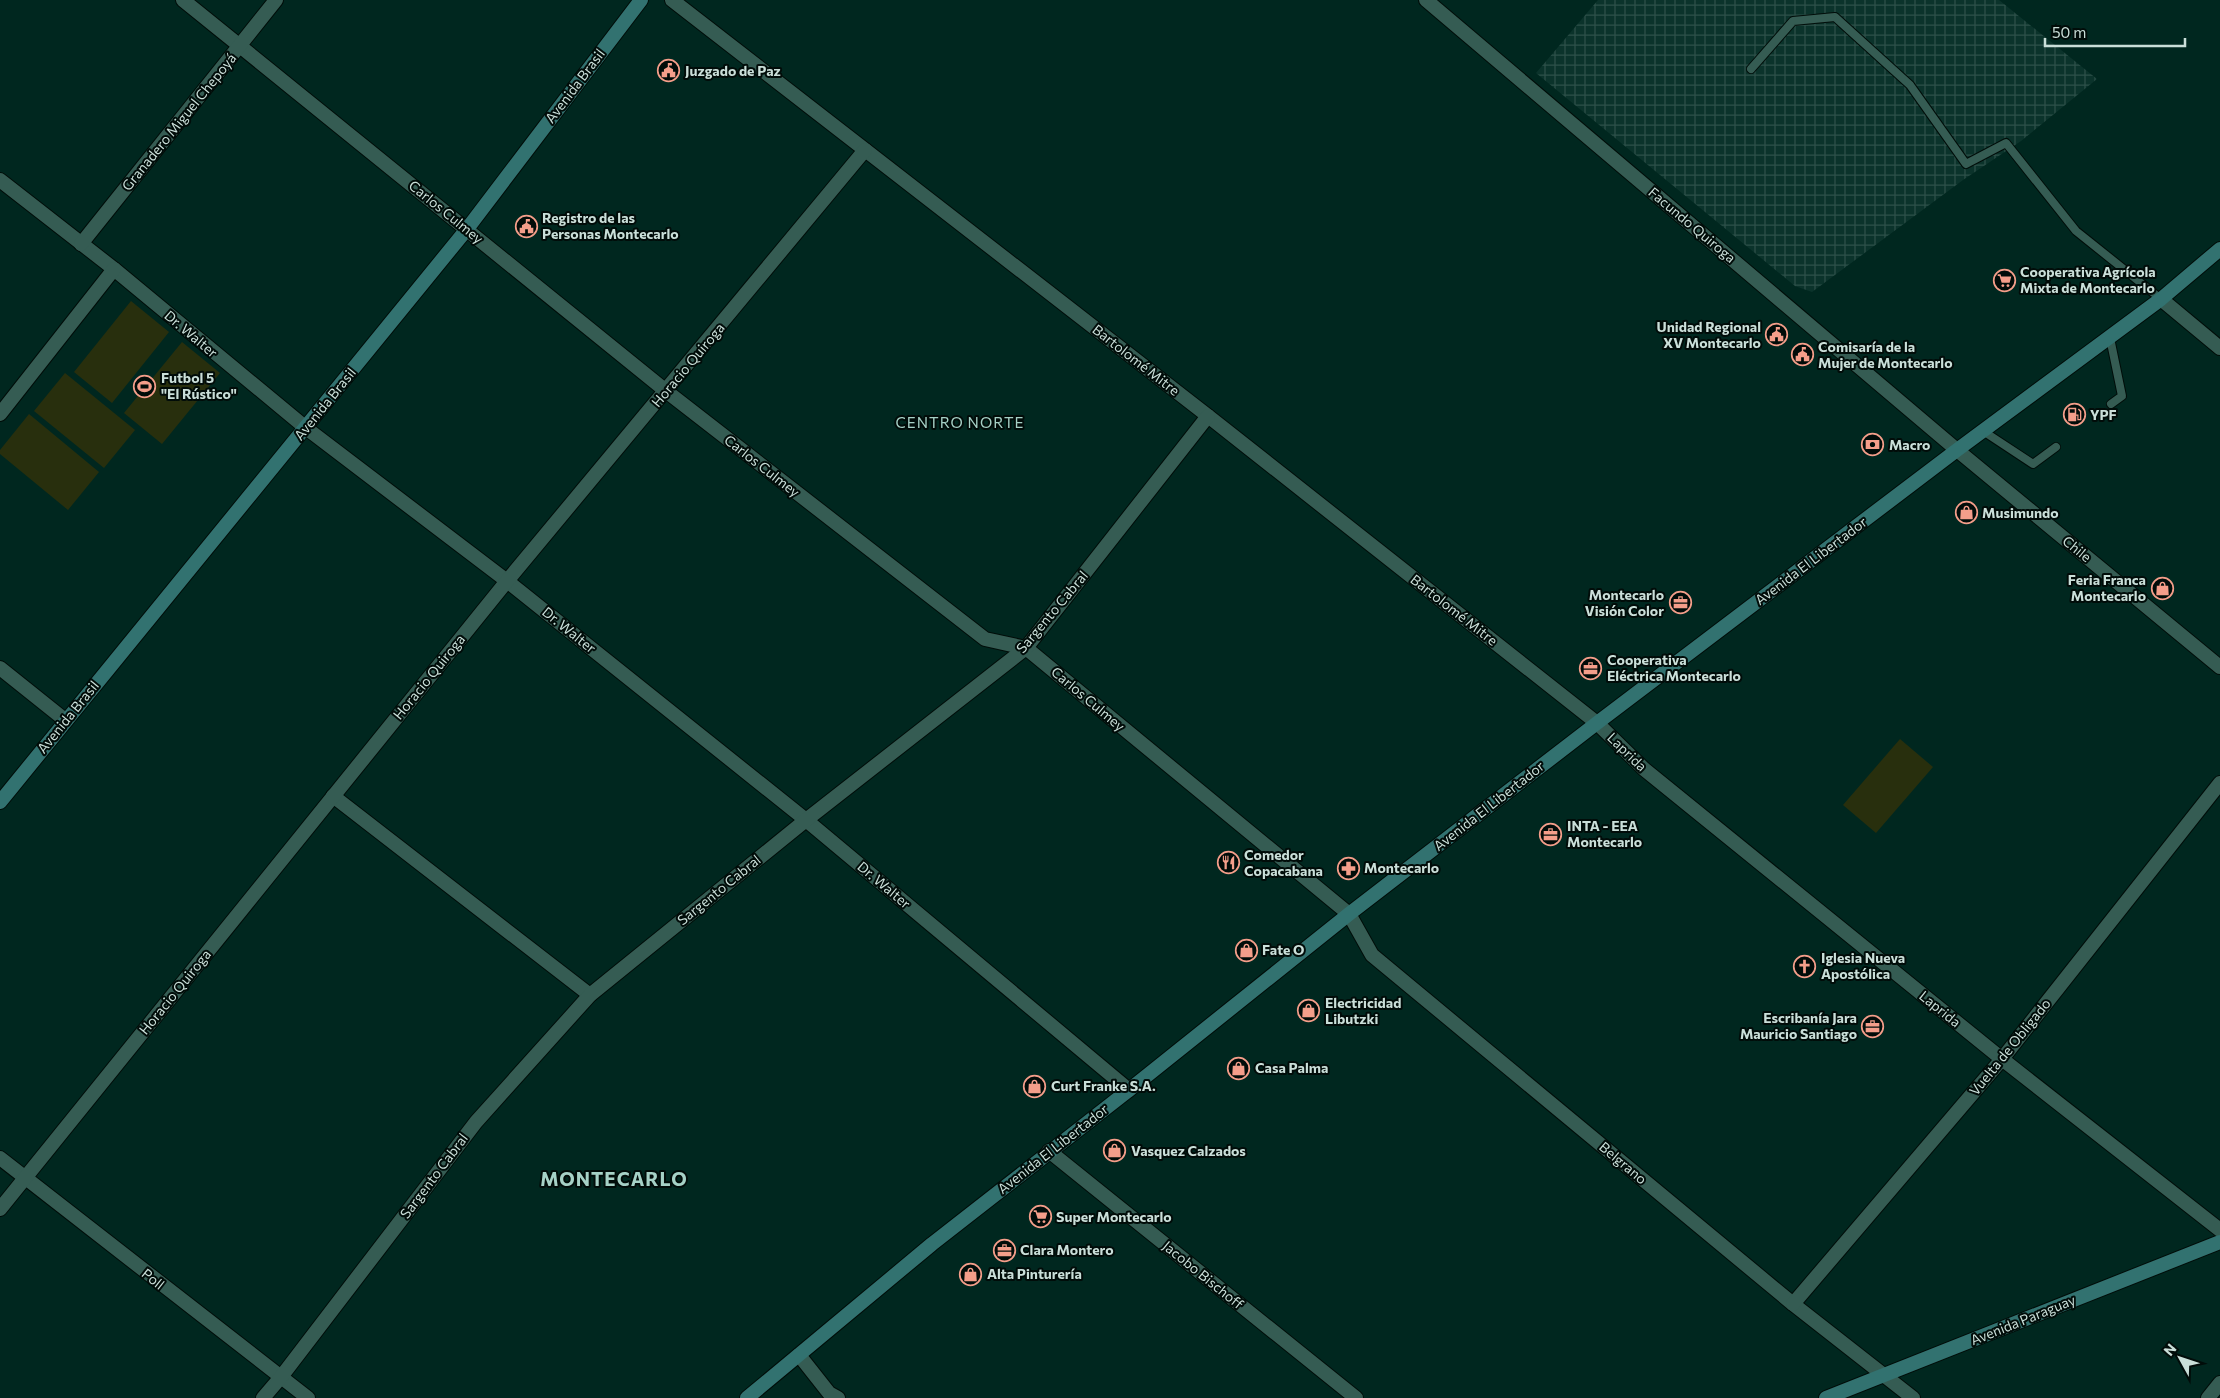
<svg xmlns="http://www.w3.org/2000/svg" width="2220" height="1398" viewBox="0 0 2220 1398" font-family="Commissioner,sans-serif">
  <defs>
    <pattern id="industrial-grid" width="8" height="8" patternUnits="userSpaceOnUse" patternTransform="scale(1.25)"><rect width="8" height="8" fill="#0b332b"/><path d="M0 4h8M4 0v8" fill="none" stroke="#2d5049"/></pattern>
  </defs>
  <rect width="100%" height="100%" fill="#00271f"/>
  <polygon fill="url(#industrial-grid)" points="1598,0 1999,0 2097,79 2021,141 1963,180 1812,292 1795,286 1536,73"/>
  <g fill="#282f0d">
    <polygon points="131,301 169,332 112,403 74,372"/>
    <polygon points="182,342 220,373 162,444 124,413"/>
    <polygon points="65,373 135,430 104,468 34,411"/>
    <polygon points="29,414 99,472 68,510 0,454 0,450"/>
    <polygon points="1900,739 1933,767 1876,833 1843,805"/>
  </g>
  <g fill="none" stroke-linecap="round" stroke-linejoin="round">
    <defs>
      <g id="service">
        <polyline points="1751,69 1793,21 1835,17 1910,85 1966,164 2006,143 2076,231 2161,299"/>
        <polyline points="2110,338 2122,396 2111,404"/>
        <polyline points="1983,431 2033,464 2056,447"/>
      </g>
      <g id="minor">
        <polyline points="183,0 666,391 985,639 1026,648 1349,914 1372,955 1793,1304 1913,1398"/>
        <polyline points="672,0 1208,416 1597,723 1644,769 2002,1059 2220,1230"/>
        <polyline points="1426,0 1957,450 2220,667"/>
        <polyline points="0,180 114,269 306,428 507,581 806,820 1129,1090"/>
        <polyline points="81,244 276,0"/>
        <polyline points="2161,299 2220,348"/>
        <polyline points="0,414 114,269"/>
        <polyline points="0,668 65,720"/>
        <polyline points="333,796 590,995"/>
        <polyline points="1049,1151 1356,1398"/>
        <polyline points="0,1158 308,1398"/>
        <polyline points="0,1209 507,581 865,150"/>
        <polyline points="1793,1304 2002,1059 2220,783"/>
        <polyline points="799,1355 829,1393 838,1398"/>
        <polyline points="263,1398 281,1377 476,1122 590,995 806,820 1026,648 1208,416"/>
        <polyline points="2208,1398 2220,1383"/>
      </g>
      <g id="secondary">
        <polyline points="0,802 467,229 641,0"/>
        <polyline points="747,1398 932,1244 1129,1090 1349,914 1597,723 1957,450 2161,299 2220,249"/>
        <polyline points="1826,1398 2220,1242"/>
      </g>
    </defs>
    <use href="#service" stroke="#000d09" stroke-width="10"/>
    <use href="#minor" stroke="#000d09" stroke-width="16"/>
    <use href="#secondary" stroke="#000d09" stroke-width="16"/>
    <use href="#service" stroke="#355c53" stroke-width="8"/>
    <use href="#minor" stroke="#355c53" stroke-width="14"/>
    <use href="#secondary" stroke="#327270" stroke-width="14"/>
  </g>
  <defs>
    <symbol id="civic-ring" viewBox="-11 -11 22 22"><circle r="9.5" fill="#010c09" stroke="#f49e8a" stroke-width="1.5"/><path d="M-.6-6.5H3V-4.5H.6V-3L4-1V1h2V6H-6V1h2V-1L-.6-3ZM-1.2 2.5V6h2.4V2.5Z" fill="#f49e8a"/></symbol>
    <symbol id="supermarket-ring" viewBox="-11 -11 22 22"><circle r="9.5" fill="#010c09" stroke="#f49e8a" stroke-width="1.5"/><path d="M-6-5.5h2.5l.6 2H6L4.5 2H-2.5L-4.4-4H-6ZM-1.5 3.2a1.3 1.3 0 1 0 .1 0ZM3 3.2a1.3 1.3 0 1 0 .1 0Z" fill="#f49e8a"/></symbol>
    <symbol id="stadium-ring" viewBox="-11 -11 22 22"><circle r="9.5" fill="#010c09" stroke="#f49e8a" stroke-width="1.5"/><path d="M0-5a6.5 5 0 1 0 0 10a6.5 5 0 1 0 0-10ZM-3.5-1.8h7v3.6h-7Z" fill="#f49e8a"/></symbol>
    <symbol id="fuel-ring" viewBox="-11 -11 22 22"><circle r="9.5" fill="#010c09" stroke="#f49e8a" stroke-width="1.5"/><path d="M-5.5-6h7V0h2V4h1.3V-2.5L3-4.5l.8-.8L6-3V5H2.5V1h-1V6h-7ZM-4.2-4.7v3.2H.2V-4.7Z" fill="#f49e8a"/></symbol>
    <symbol id="bank-ring" viewBox="-11 -11 22 22"><circle r="9.5" fill="#010c09" stroke="#f49e8a" stroke-width="1.5"/><path d="M-6-4H6V4H-6ZM0-2.3a2.3 2.3 0 1 0 0 4.6a2.3 2.3 0 1 0 0-4.6Z" fill="#f49e8a"/></symbol>
    <symbol id="shop-ring" viewBox="-11 -11 22 22"><circle r="9.5" fill="#010c09" stroke="#f49e8a" stroke-width="1.5"/><path d="M-5-2.5h2.3a2.7 3.5 0 0 1 5.4 0H5L5.5 6h-11ZM-1.5-2.5h3a1.5 2.3 0 0 0-3 0Z" fill="#f49e8a"/></symbol>
    <symbol id="office-ring" viewBox="-11 -11 22 22"><circle r="9.5" fill="#010c09" stroke="#f49e8a" stroke-width="1.5"/><path d="M-6-3h4V-5.5h4V-3h4V5H-6ZM-1-4.5V-3h2v-1.5ZM-6 0V1H6V0Z" fill="#f49e8a"/></symbol>
    <symbol id="restaurant-ring" viewBox="-11 -11 22 22"><circle r="9.5" fill="#010c09" stroke="#f49e8a" stroke-width="1.5"/><path d="M-5-6h1v4h1v-4h1v4h1v-4h1v5L-1.5 .5V6h-2V.5L-5-1ZM5-6V6H3V1.5H1.5Q1.5-4 5-6Z" fill="#f49e8a"/></symbol>
    <symbol id="pharmacy-ring" viewBox="-11 -11 22 22"><circle r="9.5" fill="#010c09" stroke="#f49e8a" stroke-width="1.5"/><path d="M-2-6h4v4h4v4h-4v4h-4v-4h-4v-4h4Z" fill="#f49e8a"/></symbol>
    <symbol id="church-ring" viewBox="-11 -11 22 22"><circle r="9.5" fill="#010c09" stroke="#f49e8a" stroke-width="1.5"/><path d="M-1.2-6h2.4v3.5h3.3v2.4h-3.3V6h-2.4V-.1h-3.3v-2.4h3.3Z" fill="#f49e8a"/></symbol>
  </defs>
  <g fill-rule="evenodd">
    <use href="#civic-ring" x="656" y="58" width="25" height="25"/>
    <use href="#civic-ring" x="514" y="214" width="25" height="25"/>
    <use href="#supermarket-ring" x="1992" y="268" width="25" height="25"/>
    <use href="#civic-ring" x="1764" y="322" width="25" height="25"/>
    <use href="#civic-ring" x="1790" y="342" width="25" height="25"/>
    <use href="#stadium-ring" x="132" y="374" width="25" height="25"/>
    <use href="#fuel-ring" x="2062" y="402" width="25" height="25"/>
    <use href="#bank-ring" x="1860" y="432" width="25" height="25"/>
    <use href="#shop-ring" x="1954" y="500" width="25" height="25"/>
    <use href="#shop-ring" x="2150" y="576" width="25" height="25"/>
    <use href="#office-ring" x="1668" y="590" width="25" height="25"/>
    <use href="#office-ring" x="1578" y="656" width="25" height="25"/>
    <use href="#office-ring" x="1538" y="822" width="25" height="25"/>
    <use href="#restaurant-ring" x="1216" y="850" width="25" height="25"/>
    <use href="#pharmacy-ring" x="1336" y="856" width="25" height="25"/>
    <use href="#shop-ring" x="1234" y="938" width="25" height="25"/>
    <use href="#church-ring" x="1792" y="954" width="25" height="25"/>
    <use href="#shop-ring" x="1296" y="998" width="25" height="25"/>
    <use href="#office-ring" x="1860" y="1014" width="25" height="25"/>
    <use href="#shop-ring" x="1226" y="1056" width="25" height="25"/>
    <use href="#shop-ring" x="1022" y="1074" width="25" height="25"/>
    <use href="#shop-ring" x="1102" y="1138" width="25" height="25"/>
    <use href="#supermarket-ring" x="1028" y="1204" width="25" height="25"/>
    <use href="#office-ring" x="992" y="1238" width="25" height="25"/>
    <use href="#shop-ring" x="958" y="1262" width="25" height="25"/>
  </g>
  <g text-anchor="middle" stroke-width="4" stroke-linejoin="round" paint-order="stroke">
    <g font-size="14" font-weight="bold" fill="#cadfd9" stroke="#010c09" text-anchor="start">
      <text x="685" y="76">Juzgado de Paz</text>
      <text x="542" y="223">Registro de las<tspan x="542" dy="16">Personas Montecarlo</tspan></text>
      <text x="2020" y="277">Cooperativa Agrícola<tspan x="2020" dy="16">Mixta de Montecarlo</tspan></text>
      <text x="1761" y="332" text-anchor="end">Unidad Regional<tspan x="1761" dy="16">XV Montecarlo</tspan></text>
      <text x="1818" y="352">Comisaría de la<tspan x="1818" dy="16">Mujer de Montecarlo</tspan></text>
      <text x="161" y="383">Futbol 5<tspan x="161" dy="16">"El Rústico"</tspan></text>
      <text x="2090" y="420">YPF</text>
      <text x="1889" y="450">Macro</text>
      <text x="1982" y="518">Musimundo</text>
      <text x="2146" y="585" text-anchor="end">Feria Franca<tspan x="2146" dy="16">Montecarlo</tspan></text>
      <text x="1664" y="600" text-anchor="end">Montecarlo<tspan x="1664" dy="16">Visión Color</tspan></text>
      <text x="1607" y="665">Cooperativa<tspan x="1607" dy="16">Eléctrica Montecarlo</tspan></text>
      <text x="1567" y="831">INTA - EEA<tspan x="1567" dy="16">Montecarlo</tspan></text>
      <text x="1244" y="860">Comedor<tspan x="1244" dy="16">Copacabana</tspan></text>
      <text x="1364" y="873">Montecarlo</text>
      <text x="1262" y="955">Fate O</text>
      <text x="1821" y="963">Iglesia Nueva<tspan x="1821" dy="16">Apostólica</tspan></text>
      <text x="1325" y="1008">Electricidad<tspan x="1325" dy="16">Libutzki</tspan></text>
      <text x="1857" y="1023" text-anchor="end">Escribanía Jara<tspan x="1857" dy="16">Mauricio Santiago</tspan></text>
      <text x="1255" y="1073">Casa Palma</text>
      <text x="1051" y="1091">Curt Franke S.A.</text>
      <text x="1131" y="1156">Vasquez Calzados</text>
      <text x="1056" y="1222">Super Montecarlo</text>
      <text x="1020" y="1255">Clara Montero</text>
      <text x="987" y="1279">Alta Pinturería</text>
    </g>
    <g font-size="14" fill="#cadfd9" stroke="#010c09">
      <text transform="translate(575 86) rotate(-53)" y="5">Avenida Brasil</text>
      <text transform="translate(179 122) rotate(-51)" y="5">Granadero Miguel Chepoyá</text>
      <text transform="translate(446 212) rotate(39)" y="5">Carlos Culmey</text>
      <text transform="translate(1692 225) rotate(40)" y="5">Facundo Quiroga</text>
      <text transform="translate(191 334) rotate(40)" y="5">Dr. Walter</text>
      <text transform="translate(1136 360) rotate(38)" y="5">Bartolomé Mitre</text>
      <text transform="translate(688 365) rotate(-50)" y="5">Horacio Quiroga</text>
      <text transform="translate(325 404) rotate(-51)" y="5">Avenida Brasil</text>
      <text transform="translate(762 466) rotate(38)" y="5">Carlos Culmey</text>
      <text transform="translate(2077 549) rotate(39)" y="5">Chile</text>
      <text transform="translate(1811 561) rotate(-37)" y="5">Avenida El Libertador</text>
      <text transform="translate(1454 610) rotate(38)" y="5">Bartolomé Mitre</text>
      <text transform="translate(1052 612) rotate(-50)" y="5">Sargento Cabral</text>
      <text transform="translate(569 630) rotate(39)" y="5">Dr. Walter</text>
      <text transform="translate(429 677) rotate(-51)" y="5">Horacio Quiroga</text>
      <text transform="translate(1088 699) rotate(40)" y="5">Carlos Culmey</text>
      <text transform="translate(68 717) rotate(-51)" y="5">Avenida Brasil</text>
      <text transform="translate(1627 752) rotate(44)" y="5">Laprida</text>
      <text transform="translate(1489 806) rotate(-38)" y="5">Avenida El Libertador</text>
      <text transform="translate(884 885) rotate(40)" y="5">Dr. Walter</text>
      <text transform="translate(719 890) rotate(-39)" y="5">Sargento Cabral</text>
      <text transform="translate(175 992) rotate(-51)" y="5">Horacio Quiroga</text>
      <text transform="translate(1940 1009) rotate(39)" y="5">Laprida</text>
      <text transform="translate(2010 1047) rotate(-51)" y="5">Vuelta de Obligado</text>
      <text transform="translate(1053 1149) rotate(-38)" y="5">Avenida El Libertador</text>
      <text transform="translate(1623 1163) rotate(40)" y="5">Belgrano</text>
      <text transform="translate(434 1176) rotate(-53)" y="5">Sargento Cabral</text>
      <text transform="translate(1203 1275) rotate(39)" y="5">Jacobo Bischoff</text>
      <text transform="translate(153 1279) rotate(38)" y="5">Poll</text>
      <text transform="translate(2023 1320) rotate(-22)" y="5">Avenida Paraguay</text>
    </g>
    <g font-size="15" letter-spacing="1" fill="#a6d1c6" stroke="#010c09">
      <text x="960" y="428">CENTRO NORTE</text>
    </g>
    <g font-size="19" font-weight="bold" letter-spacing="1" fill="#a6d1c6" stroke="#010c09">
      <text x="614" y="1186">MONTECARLO</text>
    </g>
  </g>
  <g transform="translate(2180 1358) rotate(310)" stroke="#010c09" stroke-width="4" paint-order="stroke">
  <path d="M0-4L9 19L0 12L-9 19Z" fill="#cadfd9"/>
  <text y="-8" font-size="14" font-weight="bold" text-anchor="middle" fill="#cadfd9">N</text>
  </g>
  <path d="M2045 38v8h140v-8" fill="none" stroke="#cadfd9" stroke-width="2.5"/>
  <text x="2052" y="38" font-size="15" fill="#cadfd9" stroke="#010c09" stroke-width="4" paint-order="stroke">50 m</text>
</svg>
